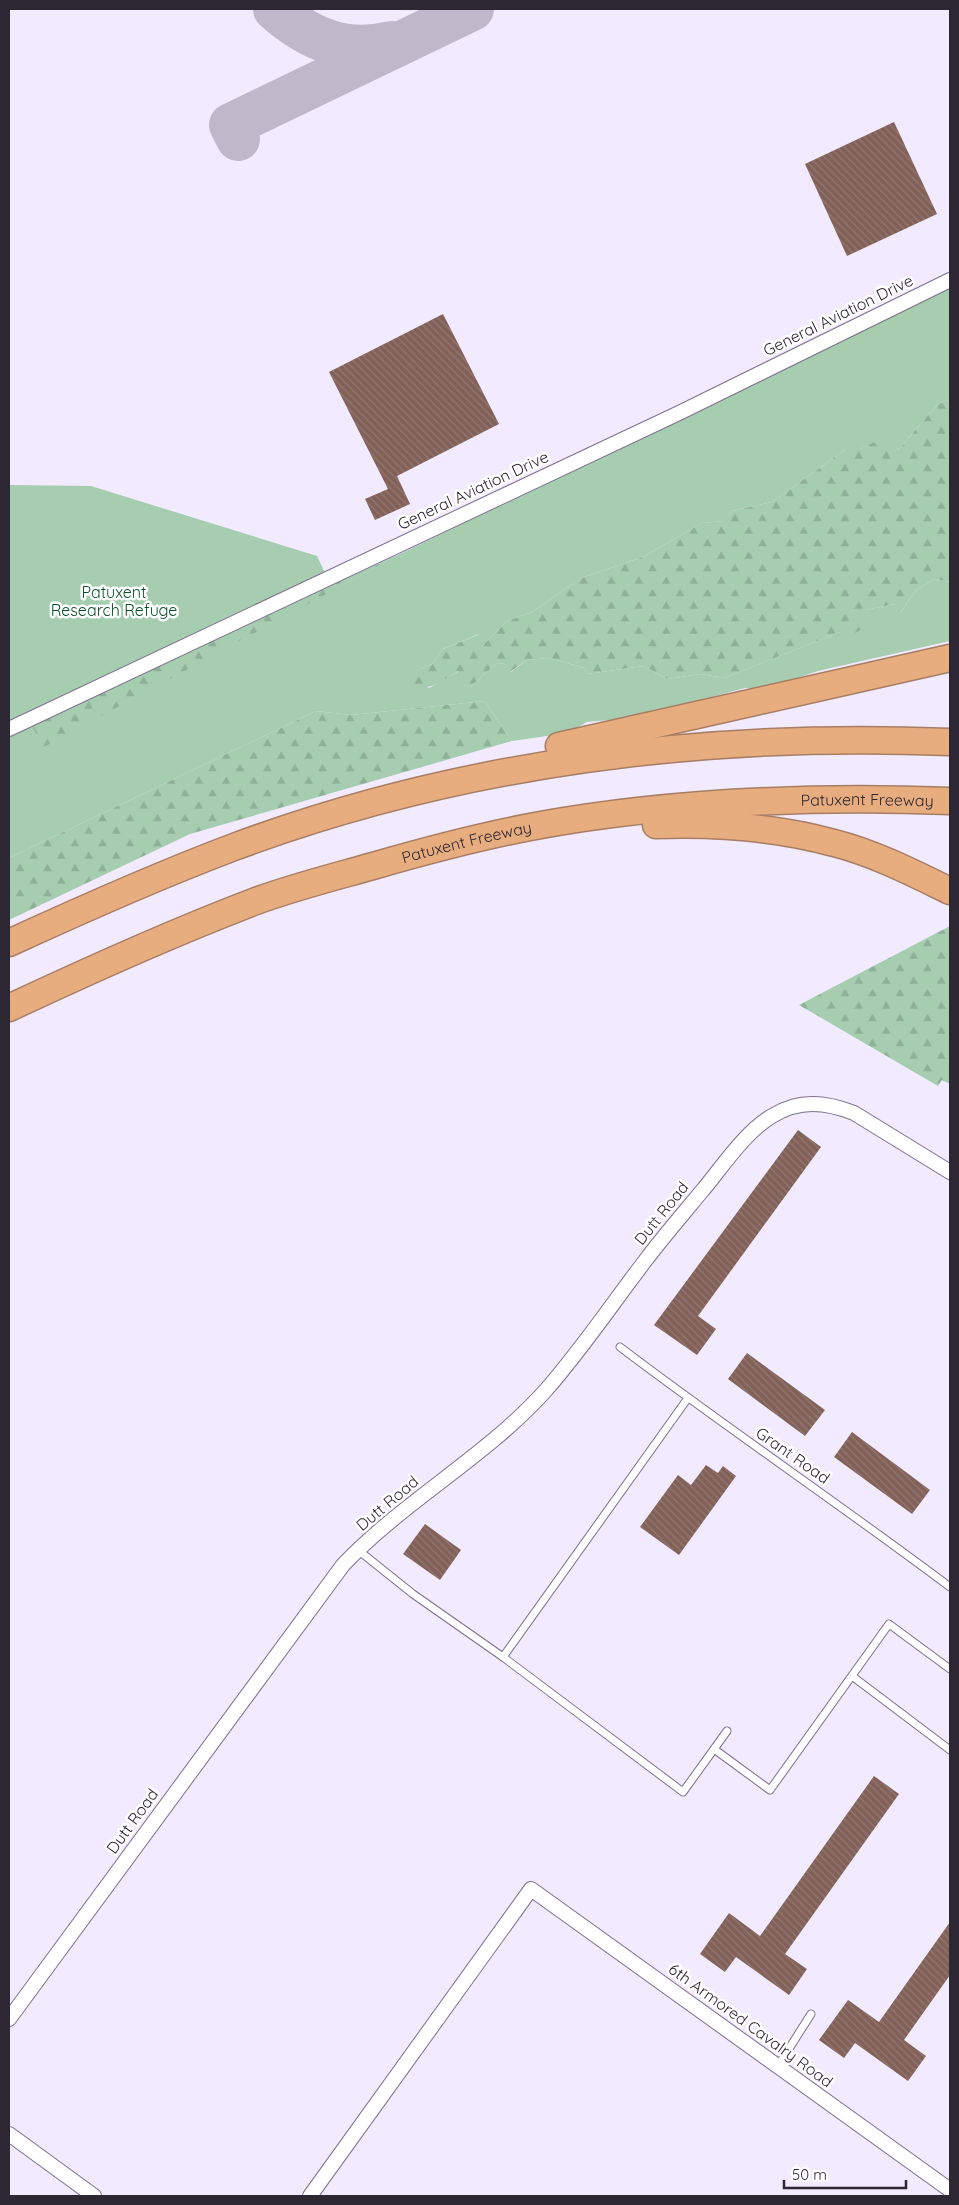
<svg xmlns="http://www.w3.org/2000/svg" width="959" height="2205" viewBox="0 0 959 2205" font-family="Quicksand,sans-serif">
  <defs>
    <pattern id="forest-firs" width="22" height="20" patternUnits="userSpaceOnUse" patternTransform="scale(1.25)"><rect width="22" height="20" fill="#a6cdb0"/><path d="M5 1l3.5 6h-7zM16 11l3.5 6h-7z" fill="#8fb098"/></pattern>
    <pattern id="building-back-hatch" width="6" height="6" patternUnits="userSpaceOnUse" patternTransform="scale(1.25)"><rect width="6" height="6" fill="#826158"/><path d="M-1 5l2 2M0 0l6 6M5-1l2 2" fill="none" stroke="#927872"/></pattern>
  </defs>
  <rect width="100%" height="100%" fill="#f2eafe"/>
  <polygon fill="#a6cdb0" points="950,288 950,399 937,405 898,450 889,436 860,449 846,449 772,502 732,511 725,521 702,523 643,557 581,578 532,612 507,621 481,647 479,634 443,649 432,664 406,675 429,688 459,671 465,687 470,687 497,663 505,664 511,672 527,660 548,658 585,668 587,674 644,666 667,679 701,674 724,678 840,632 865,610 895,604 901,612 916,590 935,579 950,582 950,641 818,671 761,690 745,688 633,718 587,722 568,733 512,741 485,701 351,715 316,711 9,858 9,485 91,486 317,556 333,590 402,553"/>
  <g fill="url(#forest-firs)">
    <path d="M950,399v183l-15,-3 -19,11 -16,23 -5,-9 -30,6 3,16 -17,9 -11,-3 -116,46 -23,-4 -34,5 -23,-13 -57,8 -2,-6 -37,-10 -21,2 -17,12 -5,-8 -8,-1 -27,24h-5l-7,-16c-20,12 -31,24 -54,9l1,-5 27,-11 11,-15 37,-15 2,12 25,-25 25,-9 49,-34 62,-21 59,-34 22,-2 8,-10 40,-9 74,-53h14l29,-14 9,15 39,-45z"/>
    <polygon points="402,553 44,747 32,726 38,718"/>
    <polygon points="485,701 512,741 190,834 9,920 9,858 316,711 351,715"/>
    <polygon points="950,926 950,1084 942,1080 938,1086 799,1005"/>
  </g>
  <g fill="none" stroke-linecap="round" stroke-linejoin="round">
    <g stroke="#c0b8ca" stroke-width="44">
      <path d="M275,9c35,31 70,45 117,34"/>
      <polyline points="238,139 231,125 472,9"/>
    </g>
  </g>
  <g fill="url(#building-back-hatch)">
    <polygon points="894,122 937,214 847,256 805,164"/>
    <polygon points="443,314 499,424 397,476 410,504 375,520 365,499 388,489 329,372"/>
    <polygon points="798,1130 821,1147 698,1316 716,1329 697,1355 654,1325"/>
    <polygon points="747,1353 825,1410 805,1436 728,1379"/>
    <polygon points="852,1432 930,1490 912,1514 834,1457"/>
    <polygon points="706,1465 718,1473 723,1466 736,1476 679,1555 640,1527 678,1475 691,1485"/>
    <polygon points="425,1524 461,1550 440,1580 403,1554"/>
    <polygon points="874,1776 899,1794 785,1954 807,1969 789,1995 736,1957 725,1972 700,1954 729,1913 760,1936"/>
    <polygon points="950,1922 950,1975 904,2040 926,2056 908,2081 855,2043 844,2058 819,2040 848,2000 879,2022"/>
  </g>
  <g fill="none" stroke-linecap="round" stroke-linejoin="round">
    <defs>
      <g id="service">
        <path d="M620,1347c108,82 221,158 330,240"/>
        <polyline points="358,1550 413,1594 503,1657 683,1792 727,1731"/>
        <polyline points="503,1657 688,1398"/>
        <polyline points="852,1676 950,1750"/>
        <polyline points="714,1749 770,1790 889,1624 950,1669"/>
        <polyline points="778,2066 811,2014"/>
      </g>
      <g id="minor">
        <polyline points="9,729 679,413 950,280"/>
        <path d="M9,2019l334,-454c62,-65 143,-108 203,-175 36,-41 66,-86 99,-129 18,-24 38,-47 57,-70 21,-25 42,-58 70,-75 27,-17 54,-14 82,-3l96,59"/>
        <polyline points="9,2134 94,2196"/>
        <polyline points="310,2196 531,1889 950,2190"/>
      </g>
      <g id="motorway">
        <polyline points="559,746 950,658"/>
        <path d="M656,825c60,-2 120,2 178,18 40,10 79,30 116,48"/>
        <path d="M9,943c74,-34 148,-67 225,-96 228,-85 474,-115 716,-105"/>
        <path id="s1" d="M9,1008c81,-38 163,-75 247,-107 38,-14 78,-24 117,-35 52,-15 105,-29 157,-39 139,-26 280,-31 420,-26"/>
      </g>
    </defs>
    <use href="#service" stroke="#7d708d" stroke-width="9"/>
    <use href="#minor" stroke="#7d708d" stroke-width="16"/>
    <use href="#motorway" stroke="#a77e64" stroke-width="29"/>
    <use href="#service" stroke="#fff" stroke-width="7"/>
    <use href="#minor" stroke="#fff" stroke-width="14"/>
    <use href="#motorway" stroke="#e8ad7f" stroke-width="26"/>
  </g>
  <g text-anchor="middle" stroke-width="5" stroke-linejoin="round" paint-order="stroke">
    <g font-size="16" fill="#2d2733" stroke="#fff">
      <text transform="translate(838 315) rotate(-26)" y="6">General Aviation Drive</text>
      <text transform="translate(473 490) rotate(-25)" y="6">General Aviation Drive</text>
      <text dy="6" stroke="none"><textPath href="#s1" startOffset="892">Patuxent Freeway</textPath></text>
      <text dy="6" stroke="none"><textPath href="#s1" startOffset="488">Patuxent Freeway</textPath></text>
      <text transform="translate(661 1213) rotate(-51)" y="6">Dutt Road</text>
      <text transform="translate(793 1455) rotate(35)" y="6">Grant Road</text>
      <text transform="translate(387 1503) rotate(-40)" y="6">Dutt Road</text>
      <text transform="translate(132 1821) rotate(-54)" y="6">Dutt Road</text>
      <text transform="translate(751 2025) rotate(36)" y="6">6th Armored Cavalry Road</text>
    </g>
    <g font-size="16" fill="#0c512a" stroke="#fff">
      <text x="114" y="598">Patuxent<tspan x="114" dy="18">Research Refuge</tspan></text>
    </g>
  </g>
  <rect width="959" height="2205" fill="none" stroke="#2d2733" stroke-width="20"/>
  <path d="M784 2180v8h122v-8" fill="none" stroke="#2d2733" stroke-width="2.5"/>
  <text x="792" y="2180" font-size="15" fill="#2d2733" stroke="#ffffff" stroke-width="4" paint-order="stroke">50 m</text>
</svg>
